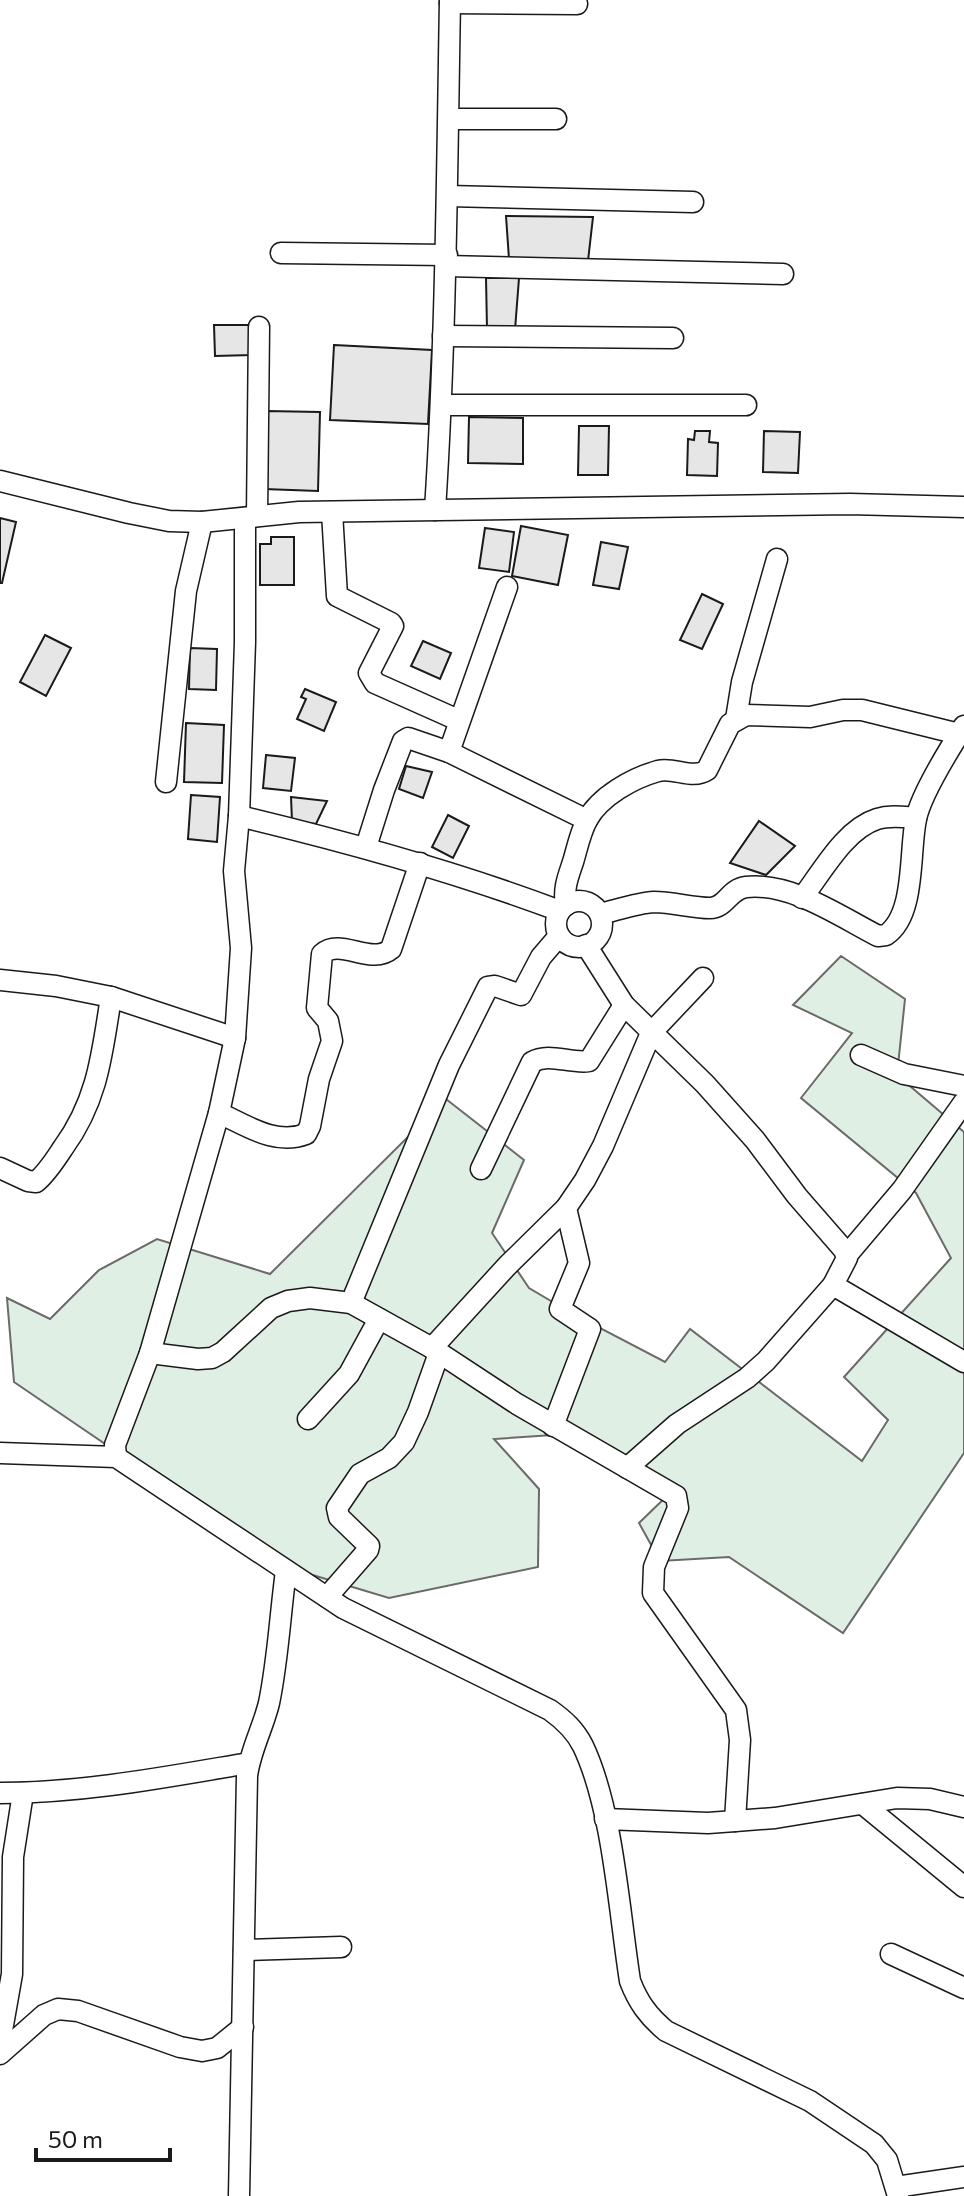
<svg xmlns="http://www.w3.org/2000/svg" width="964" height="2196" viewBox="0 0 964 2196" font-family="Commissioner,sans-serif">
  <rect width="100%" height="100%" fill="#fff"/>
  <polygon fill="#e0efe3" stroke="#6a6a6a" stroke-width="2" points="841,956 905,999 897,1075 964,1132 964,1453 843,1633 729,1557 660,1561 639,1523 671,1492 553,1435 494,1439 539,1489 538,1567 389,1598 286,1567 14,1382 7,1298 50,1319 99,1270 157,1239 270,1274 446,1099 524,1160 492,1233 529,1288 573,1314 665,1362 690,1329 862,1461 888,1420 844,1377 951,1258 916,1193 801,1098 852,1033 793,1005"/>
  <g fill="#e6e6e6" stroke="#1a1a1a" stroke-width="2">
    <polygon points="506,216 593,217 588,261 509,259"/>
    <polygon points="486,278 519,278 515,330 487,329"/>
    <polygon points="214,325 252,325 252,355 215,356"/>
    <polygon points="334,345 432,350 428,424 330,420"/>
    <polygon points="266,411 320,412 318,491 264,489"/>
    <polygon points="469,417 523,418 523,464 468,463"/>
    <polygon points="579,426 609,426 608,475 578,475"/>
    <polygon points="695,431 710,431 709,442 718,443 717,476 687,475 688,439 694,440"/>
    <polygon points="764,431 800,432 798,473 763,472"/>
    <polygon points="0,518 16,522 2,583 0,583"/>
    <polygon points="521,526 568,535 558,585 512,576"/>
    <polygon points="485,528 514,532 509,572 479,568"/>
    <polygon points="271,537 294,537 294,585 260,585 260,544 271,544"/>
    <polygon points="601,542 628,547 619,589 593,585"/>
    <polygon points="702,594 723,604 702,649 680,640"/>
    <polygon points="45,635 71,648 46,696 20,682"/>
    <polygon points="423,641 451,653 440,679 411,666"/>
    <polygon points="190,648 217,649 216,690 189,689"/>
    <polygon points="305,689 336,702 324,731 297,719 306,699 301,697"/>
    <polygon points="186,723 224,725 222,783 184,782"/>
    <polygon points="266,755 295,758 291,791 263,788"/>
    <polygon points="406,766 432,772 423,798 399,789"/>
    <polygon points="191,795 220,797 217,842 188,839"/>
    <polygon points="291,797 327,801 316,824 292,821"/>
    <polygon points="448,815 469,826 453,858 432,847"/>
    <polygon points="759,821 795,846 766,875 730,863"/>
  </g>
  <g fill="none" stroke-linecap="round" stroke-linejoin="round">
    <defs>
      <g id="minor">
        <polyline points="450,3 577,4"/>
        <polyline points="449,119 556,119"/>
        <polyline points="448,196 693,202"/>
        <polyline points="281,253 447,255"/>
        <polyline points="446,266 783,274"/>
        <polyline points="443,336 673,338"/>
        <polyline points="442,405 746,405"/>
        <polyline points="0,481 129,513 169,521 202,522 299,512 850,504 964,507"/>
        <path d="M435,510c11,-170 12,-340 15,-510"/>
        <polyline points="332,512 337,596 391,623 393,626 369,673 375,683 458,720"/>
        <polyline points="257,516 259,327"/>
        <polyline points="736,719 742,682 777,559"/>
        <polyline points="449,752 507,587"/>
        <polyline points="166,782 186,591 202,522"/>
        <path d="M239,816c109,26 215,55 321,95"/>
        <polyline points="366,847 384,790 403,741 408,738 449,752 587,820"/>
        <path d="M802,898c20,-26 43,-69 75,-79 13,-4 26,-2 39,-1"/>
        <circle cx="579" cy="924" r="23"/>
        <path d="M566,905c-3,-16 2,-28 7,-43 4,-13 7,-29 14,-42 13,-24 46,-42 71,-49 17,-4 34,9 49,-1l23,-46 16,-9 64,2 33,-7h19l97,24"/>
        <path d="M600,914c17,-4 37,-11 54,-12 19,0 38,6 56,6 16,0 19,-19 36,-21 45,-5 93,29 132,49l8,-1c30,-20 23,-84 30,-116 5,-25 34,-71 48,-93"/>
        <polyline points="586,945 624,1005 705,1084 755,1140 797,1196 844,1250 847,1258 833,1285 964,1362"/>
        <polyline points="0,980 56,986 111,997 235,1038"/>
        <polyline points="861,1055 904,1074 964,1086"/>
        <path d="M219,1113c27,12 56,33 87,21l4,-8 9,-47 13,-38 -4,-20 -11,-13 5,-54c18,-17 49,12 69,-5l29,-86"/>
        <path d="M0,1168l28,13 8,1c11,-9 19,-22 27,-34 35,-48 39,-94 48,-151"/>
        <path d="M481,1169l51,-107c17,-10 38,2 57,-1l35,-56"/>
        <polyline points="847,1255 902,1190 964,1102"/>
        <polyline points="351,1303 449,1065 488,987 495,986 521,995 541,957 559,936"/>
        <polyline points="432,1348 507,1266 566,1208 585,1180 603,1146 651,1033 703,978"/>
        <polyline points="150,1353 198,1359 212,1358 223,1352 271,1308 288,1301 310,1298 351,1303 432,1348 517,1404 676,1496 678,1508 654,1567 653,1593 736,1710 740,1740 735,1821"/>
        <polyline points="308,1419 349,1374 379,1319"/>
        <polyline points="553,1426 590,1329 560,1309 579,1263 566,1208"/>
        <path d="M0,1453l116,4 227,151 207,102c14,10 25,20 33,36 30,63 36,165 47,235 8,21 18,35 36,50l144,70 64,43 13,16 11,36"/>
        <polyline points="116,1457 115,1445 150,1353 219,1113 235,1038 241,948 234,871 239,816 245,642 245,518"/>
        <polyline points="627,1468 677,1424 747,1378 766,1361 833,1285"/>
        <polyline points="327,1597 368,1550 369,1546 339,1517 337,1508 360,1474 389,1458 404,1442 418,1412 439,1353"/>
        <path d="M0,1793c84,0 166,-16 249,-30"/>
        <polyline points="863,1804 964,1887"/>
        <polyline points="605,1819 708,1823 735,1821 775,1818 897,1798 930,1799 964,1807"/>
        <polyline points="244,1950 341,1947"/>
        <polyline points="891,1954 964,1988"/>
        <polyline points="0,2042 12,1974 13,1857 23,1793"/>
        <polyline points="0,2054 44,2015 58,2009 78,2011 180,2047 202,2051 217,2048 243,2027"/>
        <polyline points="896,2187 964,2177"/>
        <path d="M239,2196l8,-420c3,-25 16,-48 22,-73 9,-43 11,-88 17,-132"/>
      </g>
    </defs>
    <use href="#minor" stroke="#1a1a1a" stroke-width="23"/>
    <use href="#minor" stroke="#fff" stroke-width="20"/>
  </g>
  <path d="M36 2148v12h134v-12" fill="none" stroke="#1a1a1a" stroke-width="4"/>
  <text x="48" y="2148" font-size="24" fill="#1a1a1a" stroke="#ffffff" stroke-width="6" paint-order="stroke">50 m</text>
</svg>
